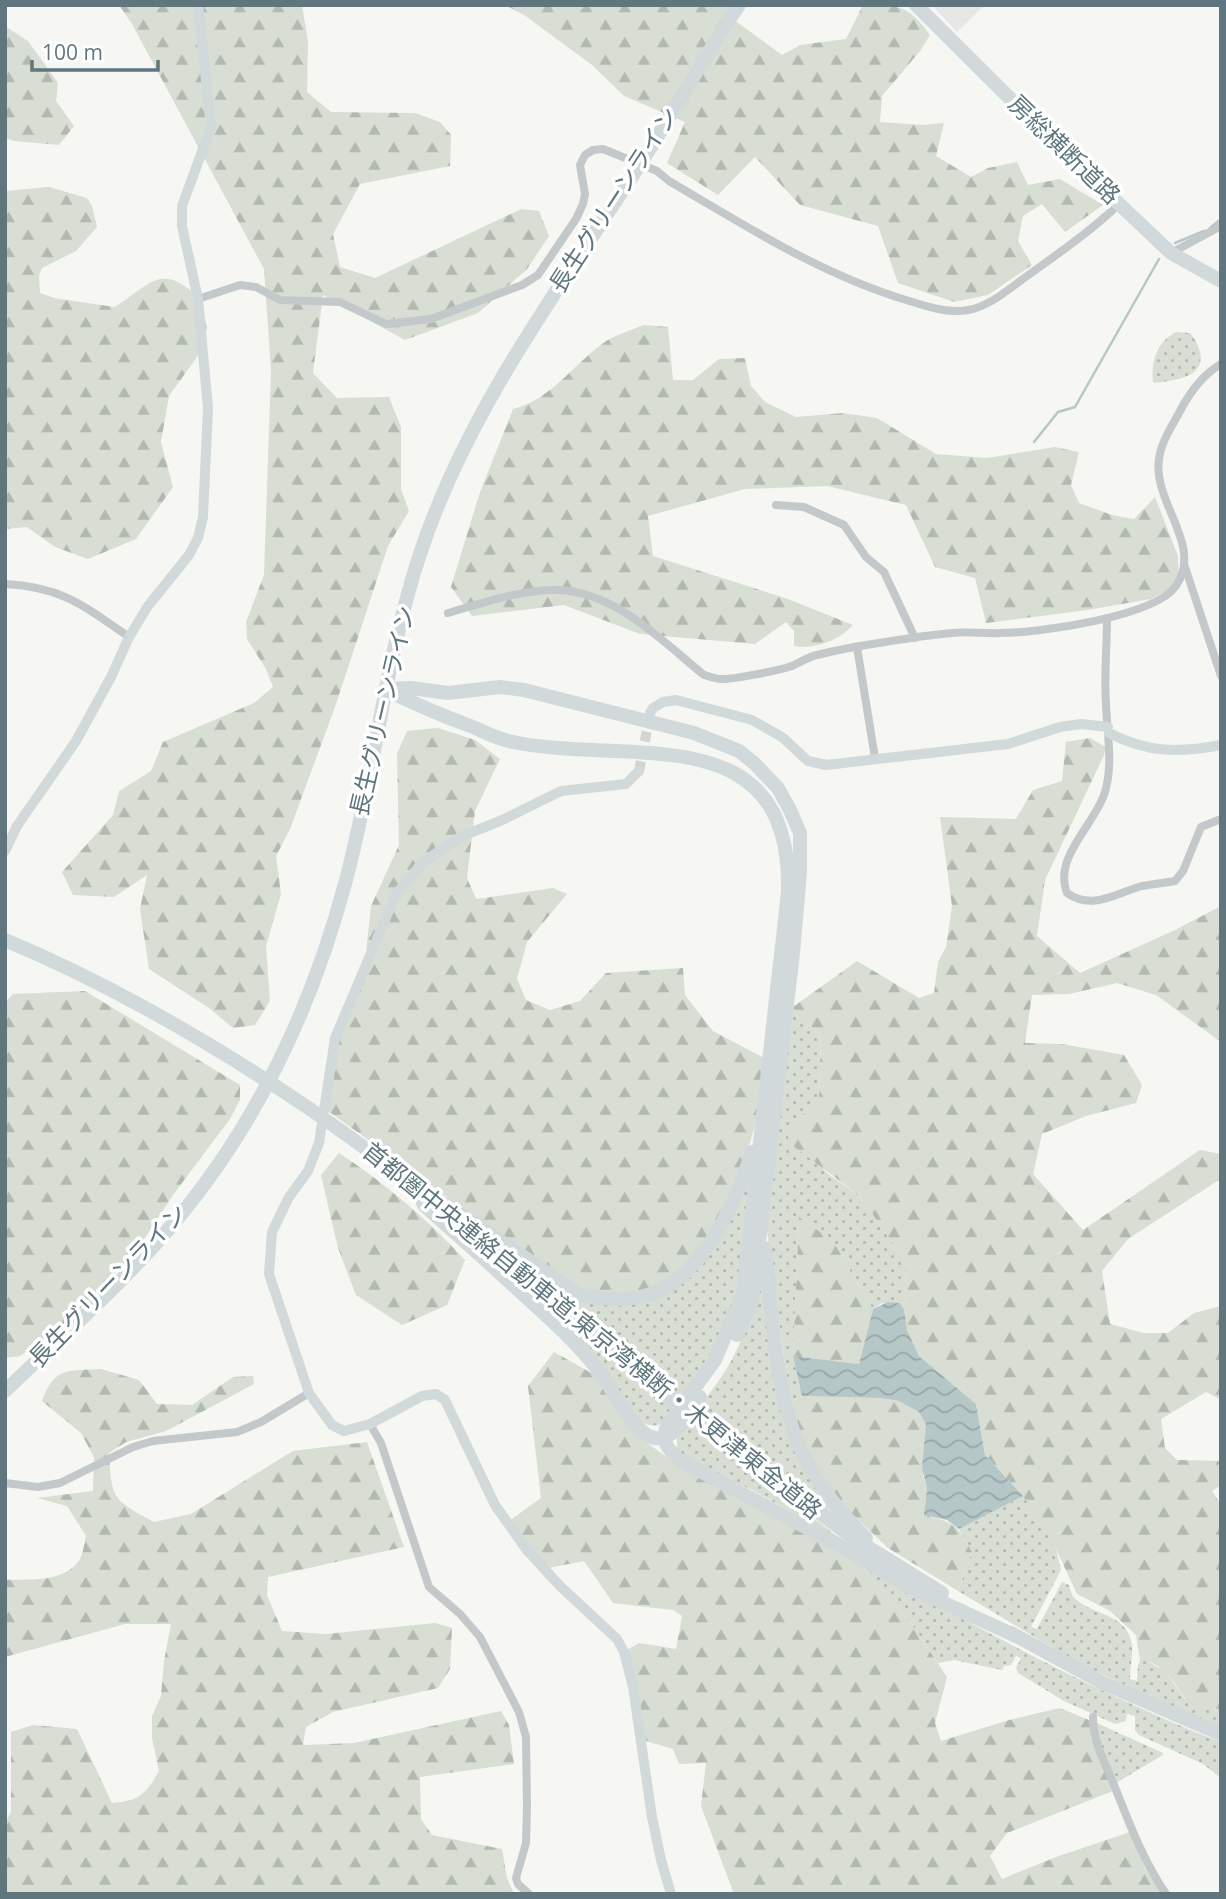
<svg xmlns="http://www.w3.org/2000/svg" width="1226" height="1899" viewBox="0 0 1226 1899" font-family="'Open Sans','Noto Sans JP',sans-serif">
  <defs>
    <pattern id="grass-dots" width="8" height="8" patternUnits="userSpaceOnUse" patternTransform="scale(1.75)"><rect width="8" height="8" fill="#d8ded3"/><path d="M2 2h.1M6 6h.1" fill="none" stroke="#b2b9b0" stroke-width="1.8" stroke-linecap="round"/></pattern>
    <pattern id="forest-firs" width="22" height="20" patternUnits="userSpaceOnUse" patternTransform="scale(1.75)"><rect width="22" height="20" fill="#d8ded3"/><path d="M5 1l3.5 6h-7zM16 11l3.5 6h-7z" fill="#b2b9b0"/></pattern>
    <pattern id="water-waves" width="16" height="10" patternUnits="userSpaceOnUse" patternTransform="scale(1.75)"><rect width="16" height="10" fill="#b6c7c8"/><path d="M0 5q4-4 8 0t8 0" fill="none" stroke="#97a6a8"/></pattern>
  </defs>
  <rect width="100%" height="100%" fill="#f6f6f2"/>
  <polygon fill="#e7e7e6" points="932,5 985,5 957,32"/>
  <g fill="url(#grass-dots)">
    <path d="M1176,332l14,1c5,6 8,11 10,19 6,26 -26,28 -44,31l-3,-1c-2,-21 4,-40 23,-50z"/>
    <polygon points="793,1007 799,1019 821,1033 819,1100 787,1129 828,1174 860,1196 906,1263 905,1313 904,1309 882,1303 873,1309 833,1241 799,1217 793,1356 802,1396 790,1402 767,1230"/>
    <polygon points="752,1166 739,1287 725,1331 682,1399 526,1267"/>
    <path d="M479,1245l195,165c-10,14 -16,20 -33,12z"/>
    <path d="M760,1270l15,103 75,154 -81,-58 -72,-59c15,-20 32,-41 42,-65 11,-23 15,-50 21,-75z"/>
    <polygon points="688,1421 842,1540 752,1490 694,1464 677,1451 677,1435"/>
    <path d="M1024,1495l32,54 5,21 -30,57 6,2 25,-47 7,3c1,4 2,8 4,11 16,20 54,15 59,49 1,10 -2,23 -2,34l7,2 1,-16 2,-4 5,-1 20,11 25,35 31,3v18l-78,-33 -70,-34 -115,-69 14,-39 -13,-23z"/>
    <path d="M857,1561c118,65 238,132 364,181v36l-18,-14 -64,-29 -4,-5v-14l-8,-2 -1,7 -11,3 -51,-23 -46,-28 -2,-5 5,-10 -5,-2 -5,9 -7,1 -2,4 -48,-10 -16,3 -23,-34z"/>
    <polygon points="1097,1723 1163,1753 1163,1755 1116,1783 1097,1735"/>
  </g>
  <g fill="url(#forest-firs)">
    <polygon points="119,5 302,5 308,42 307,92 331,112 415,113 440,122 451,135 450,166 360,184 333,234 340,267 375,278 521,209 539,211 549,236 527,269 478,313 405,340 323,295 313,373 337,398 389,397 401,427 401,489 409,511 388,546 335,707 290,829 276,856 281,894 266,946 270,1001 255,1025 233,1028 209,1008 149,969 140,909 147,875 114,897 73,895 62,872 113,815 119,791 151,771 163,742 254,703 273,687 266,669 247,639 246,622 264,575 271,371 264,269 132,24"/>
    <path d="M505,5h152l2,2 73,-2 -6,9 56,41 18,-10 46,-6 17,-34c35,0 46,0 67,30l-10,16 -38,45 -2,26 43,3 21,-2 -8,33 35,21 17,-9 29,-6 11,23 32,-6 43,26 -38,27 -23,-28 -19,12 -5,25 14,24 -44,30 -34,7 -56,-19 -20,-57 -78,-21 -45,-48 -37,38 -51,-32 18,-41 -61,-26 -32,-31 -68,-50z"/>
    <polygon points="5,26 28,41 58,83 56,101 74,126 59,145 14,141 5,138"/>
    <path d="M49,187l38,11 5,8 5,21 -21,24 -34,17 -3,8 1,17 14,5 61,9c38,-25 46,-45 86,-8l6,30 -10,28 -28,39 -8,46 12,45 -37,52 -48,20 -33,-12 -28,-20 -22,2v-338z"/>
    <path d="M643,325l25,2 5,53h20l26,-21 26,-1 6,28 14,16 31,15 47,-4 34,5 59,36 51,4 68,-11 24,5 -8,33 8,18 33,12 22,4 21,-22 23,59 1,28 -28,15 -64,11 -101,13 -11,-45 -40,-11 -29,-62 -79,-19 -82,3 -97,27 5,40 135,43 65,26c-13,15 -39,25 -59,21v-15l-8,-9 -31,22 -115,-10 -76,-29 -92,11 -21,-29 28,-92 34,-86c37,-9 59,-43 89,-65 12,-9 28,-13 41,-19z"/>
    <path d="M438,728l37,12 25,19 -25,52 -8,67 9,21 77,-11 14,6 -40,48 -10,37 9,21 24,10 30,-9 26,-28 77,-5 2,27 28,36 51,27c-1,16 -2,32 -5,48 -11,61 -55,176 -124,188 -10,1 -44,-2 -53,-6 -8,-4 -16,-8 -24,-12l-230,-165 9,-66 26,-65 8,-74 28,-61 -2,-91 10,-23z"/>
    <path d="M1090,738l16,9 -2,8 -59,125 -8,56 43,37 95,-43 46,-24v136l-65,-47 -39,-12 -48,11 -37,1 -7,48 37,1 62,11 18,30 -6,18 -50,13 -44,18 -9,40 50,56 117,-80 21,4 -2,26 -91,59 -26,32 8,53 34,9h24l26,-20 27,-7v94l-15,-8 -45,27 4,29 12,12 44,1v24l-9,6 9,14v204l-31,-3c-11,-16 -27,-47 -50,-45l-4,-26 -26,-24 -33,-17 -21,-45 -33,-53 -38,-41 -9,-51 -57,-48 -12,-26 -4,-13 2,-4 1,-50 -46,-67 -71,-53 -2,-14 32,-30 2,-66 -22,-14 -6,-12 64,-46 62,37 15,-5 4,-31 8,-15 6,-41 -12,-89 76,2 17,-29 29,-9 4,-39z"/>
    <polygon points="85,991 240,1085 240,1100 230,1119 173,1195 137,1250 73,1317 20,1356 5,1358 5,1003 13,994"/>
    <path d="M339,1153c47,31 88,66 126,107l-18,45 -45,20 -46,-30 -18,-47 -17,-73z"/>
    <polygon points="799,1217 833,1241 873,1309 859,1364 793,1356"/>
    <polygon points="554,1352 595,1375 628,1423 649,1444 673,1462 857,1561 915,1629 947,1677 935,1723 941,1741 1009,1720 1060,1708 1089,1720 1092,1738 1113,1791 1007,1833 990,1856 1002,1879 1056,1857 1130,1832 1145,1868 1163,1894 734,1894 701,1806 706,1763 679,1764 673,1749 646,1741 627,1650 639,1643 676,1649 682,1616 673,1610 613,1603 584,1561 548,1568 509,1521 541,1498 528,1386"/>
    <path d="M101,1369l38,11 18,24 35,1 41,-28 20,-1 1,8 -88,47 -40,11 -17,11c2,47 5,47 45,69l37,-8 102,-63 74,-9 37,105 -136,30 -1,18 15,36 44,3 109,-11 17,5 -2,41 -12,19 -105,24 -27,15 -3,18 51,-2 147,-32 8,14 5,39 -94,13 1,42 11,16 70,14 5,29 7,16h-509v-71l6,-11v-80l22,-7 44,4 35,74c27,-2 34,-9 47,-32l-7,-33v-22l9,-20 3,-35 7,-37h-46l-120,33v-77c23,-1 57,3 73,-18 5,-6 6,-18 8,-26l-19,-30 -30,-8 56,-7 1,-34 -13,-24 -39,-32c12,-35 27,-30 59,-32z"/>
    <path d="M802,1396l78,2 19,3 20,11 7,13 -3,51 4,11 -2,18 5,12c26,5 29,12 42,35l-14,39 -70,-43 -41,-39 -23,-29 -18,-32 -16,-46z"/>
  </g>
  <polygon fill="url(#water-waves)" points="888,1302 899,1303 904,1309 907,1330 919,1356 976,1404 985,1455 1023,1496 959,1529 947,1520 924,1515 927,1488 922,1468 926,1425 919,1412 899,1401 880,1398 802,1396 793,1356 859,1364 873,1309"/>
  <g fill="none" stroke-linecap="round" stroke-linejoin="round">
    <g stroke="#b6c7c8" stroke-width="2.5">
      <polyline points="1210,228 1221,219"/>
      <polyline points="1175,243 1204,231"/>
      <polyline points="1034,442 1058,412 1075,407 1159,259"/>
    </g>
    <polyline stroke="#d0d6d5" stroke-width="10" stroke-dasharray="10 5" stroke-linecap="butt" points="639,771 650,715"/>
    <g stroke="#c3c8ca" stroke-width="8">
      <polyline points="1171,253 1221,226"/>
      <path d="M198,299l42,-14 16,2 24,13 60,2 46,22 45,-5 91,-34 16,-10 38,-56 7,-15 2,-10 -5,-29 5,-10 8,-5 10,-1 37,15 17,7 12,10c77,45 151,93 237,119 20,6 41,14 62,10 21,-3 42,-22 59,-34 32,-23 64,-45 92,-72"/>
      <polyline points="776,505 804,507 844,525 866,557 884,572 915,638"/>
      <polyline points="1185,567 1221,676"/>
      <path d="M5,584c57,3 78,21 124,53"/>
      <path d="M448,613c34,-10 74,-24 110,-23 58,2 104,51 146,85 5,1 11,4 16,4 12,1 60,-9 72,-13 9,-4 16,-9 25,-11 20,-5 41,-9 62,-12 24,-4 49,-8 73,-10 16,-2 32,1 48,0 38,0 154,-16 176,-47 28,-41 -24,-84 -17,-127 2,-17 13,-33 21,-48 10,-19 22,-36 41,-47"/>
      <path d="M1107,618c0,28 -3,58 -1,86 1,30 8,62 -2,91 -11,31 -51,63 -37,98 25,18 49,0 75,-7 11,-2 22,-3 33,-5l8,-10 18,-44 20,-8"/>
      <polyline points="857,647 875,758"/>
      <polyline points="370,1424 381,1443 429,1587 460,1614 480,1637 519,1712 526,1737 527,1806 526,1843 516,1878 518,1884 529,1894"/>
      <polyline points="5,1483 38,1487 60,1483 133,1447 153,1441 237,1432 261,1422 309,1393"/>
      <path d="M1093,1717c0,27 14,49 23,73 14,35 28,72 50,104"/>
    </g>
    <g stroke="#d2d9db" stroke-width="10">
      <polyline points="650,713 653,708 663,702 676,700 752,720 782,737 808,761 826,765 1008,744 1060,727 1081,724 1108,727"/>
      <path d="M1109,733c39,20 70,20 112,12"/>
      <polyline points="639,771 626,784 561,791 500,821 460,837 423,862 396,894 335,1038 319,1143 308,1171 289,1197 272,1232 269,1274 309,1393 332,1425 344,1431 370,1424 422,1396 436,1394 445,1400 495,1505 526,1549 560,1586 617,1639 624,1652 633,1687 652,1817 661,1860 671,1894"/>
      <polyline points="5,851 17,826 76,741 111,677 129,637 148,606 189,555 198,538 203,517 208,408 198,299 182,226 182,206 211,127 198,5"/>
    </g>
    <g stroke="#d2d9db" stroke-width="14">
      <polyline points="916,5 1058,146 1171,253 1221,281"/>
      <path d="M385,689c29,15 58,27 88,38 13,6 27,13 40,15 116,24 279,-28 275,150l-45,402 -28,66 -47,64c-8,17 -1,24 11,36l162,86 66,40 111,51"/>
      <polyline points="387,689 411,688 448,693 500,687 524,690 694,733 739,751 754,763 778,788 790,810 800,833 800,872 793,953 752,1302 737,1335"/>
      <path d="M5,940c105,44 205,102 299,165 41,28 82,57 120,90"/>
      <path d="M420,1187l160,108c20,3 40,6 60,2 60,-11 95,-93 112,-145"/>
      <path d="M417,1188l7,17c30,27 61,54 91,82 30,27 61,54 86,87 13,17 32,60 54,64 21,3 34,-26 45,-41"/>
      <polyline points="471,1235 746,1460 858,1541 942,1593"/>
      <path d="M765,1248c5,53 10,119 24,170 12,45 44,88 77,120"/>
      <path d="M5,1391c52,-50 107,-98 155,-152 91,-102 151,-227 186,-359 29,-109 39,-222 75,-329 47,-140 136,-260 216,-382 35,-54 66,-111 102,-164"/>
      <polyline points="1011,1633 1103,1683 1221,1734"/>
    </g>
  </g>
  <g text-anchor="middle" stroke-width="7" stroke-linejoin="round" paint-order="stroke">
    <g font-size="24" fill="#5f767f" stroke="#fff">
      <text transform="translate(1064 150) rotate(44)" y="8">房総横断道路</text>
      <text transform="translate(614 200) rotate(-57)" y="8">長生グリーンライン</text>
      <text transform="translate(383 711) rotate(-77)" y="8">長生グリーンライン</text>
      <text transform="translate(108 1286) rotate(-46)" y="8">長生グリーンライン</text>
      <text transform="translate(592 1331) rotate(39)" y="8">首都圏中央連絡自動車道;東京湾横断・木更津東金道路</text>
    </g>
  </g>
  <rect width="1226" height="1899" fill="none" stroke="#5f767f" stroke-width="14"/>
  <path d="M32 60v10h126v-10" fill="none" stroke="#5f767f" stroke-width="3.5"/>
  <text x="42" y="60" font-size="21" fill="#5f767f" stroke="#ffffff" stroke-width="5" paint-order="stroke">100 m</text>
</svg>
